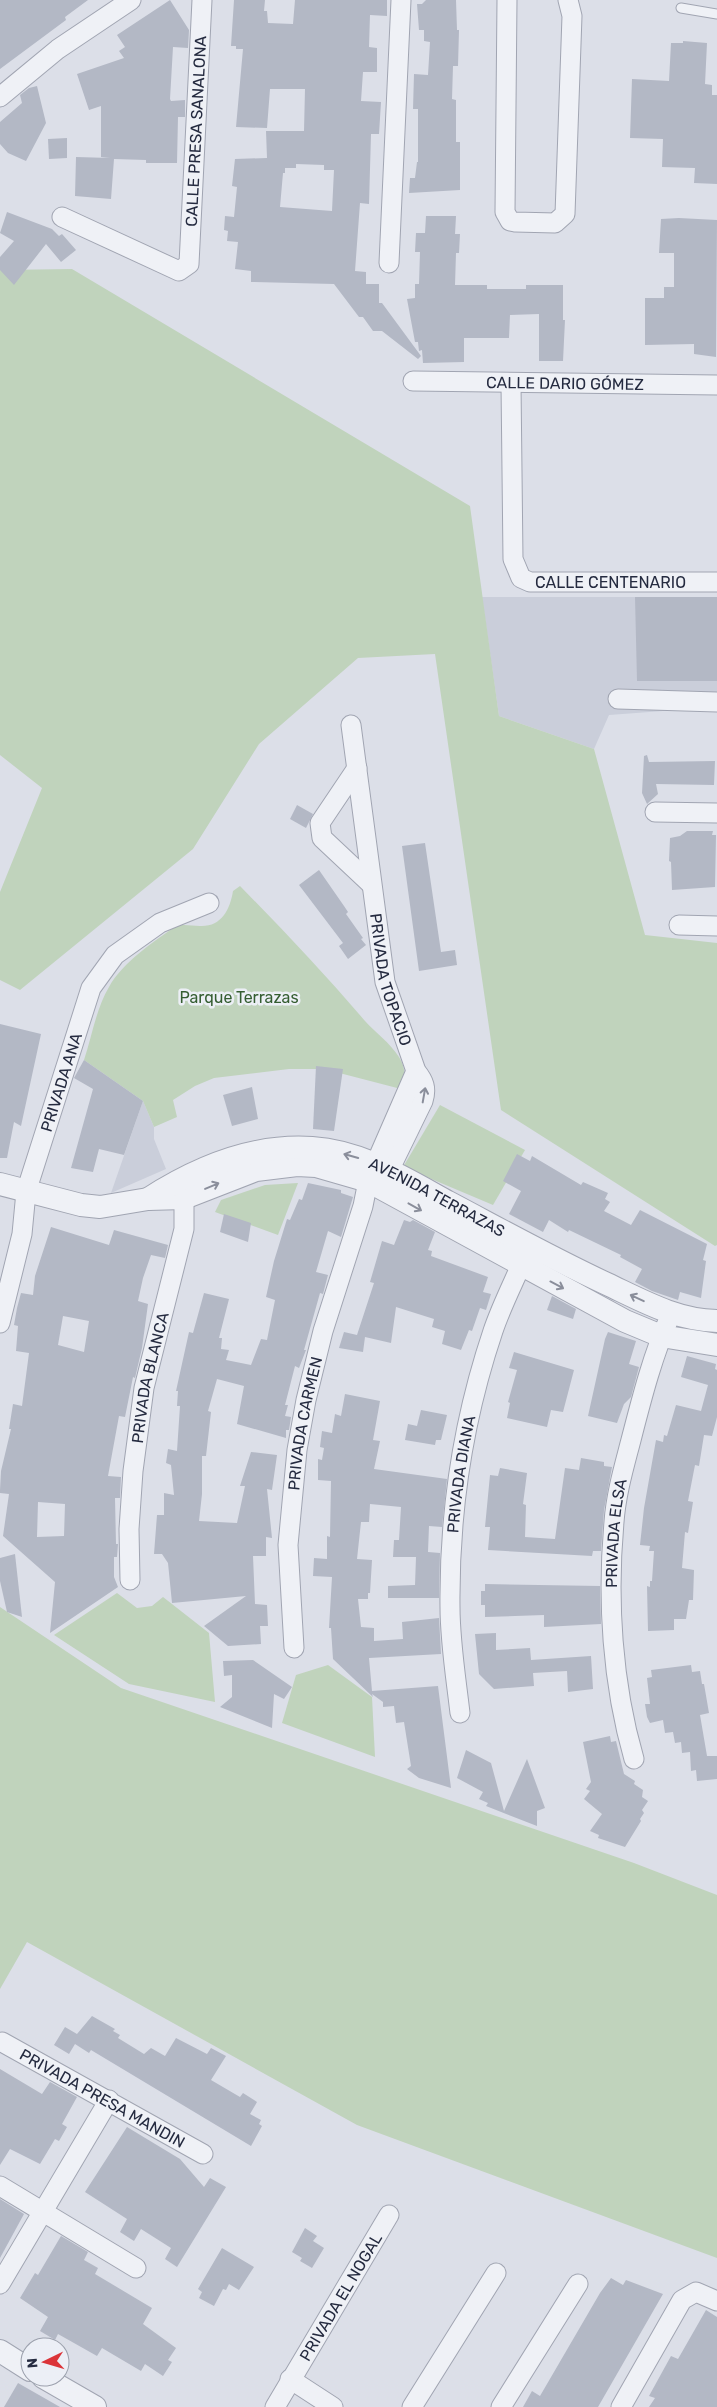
<svg xmlns="http://www.w3.org/2000/svg" width="717" height="2407" viewBox="0 0 717 2407" font-family="Rubik,sans-serif">
  <rect width="100%" height="100%" fill="#dcdfe8"/>
  <g fill="#caceda">
    <polygon points="482,597 717,597 717,707 609,715 594,749 499,716"/>
    <polygon points="143,1101 154,1127 154,1139 166,1169 111,1193"/>
  </g>
  <g fill="#c0d3bc">
    <polygon points="72,269 470,506 499,716 594,749 645,935 717,943 717,1245 715,1246 501,1110 435,654 358,658 259,744 193,849 20,990 0,980 0,892 42,788 0,755 0,270"/>
    <path d="M240,886c43,44 85,88 125,135 11,12 25,22 34,36 6,9 8,22 2,32l-77,-20h-35l-75,9 -19,8 -22,14 4,17 -23,10 -11,-26 -59,-41c8,-24 12,-51 25,-73 14,-25 44,-45 67,-61 9,-2 15,0 24,0 21,1 30,-16 33,-35z"/>
    <polygon points="440,1105 525,1150 493,1205 403,1167"/>
    <polygon points="298,1183 278,1235 215,1212 221,1200 265,1185"/>
    <polygon points="117,1593 137,1608 152,1606 163,1597 209,1633 215,1702 129,1684 54,1635"/>
    <polygon points="0,1607 121,1688 634,1863 717,1895 717,2258 357,2125 27,1942 0,1989"/>
    <polygon points="328,1665 372,1697 375,1757 282,1723 296,1675"/>
  </g>
  <g fill="#b3b8c5" fill-rule="evenodd">
    <polygon points="0,0 88,0 65,17 66,20 0,69"/>
    <polygon points="170,0 189,30 188,48 173,47 170,99 171,101 185,100 185,117 178,117 177,163 146,163 146,160 114,159 111,199 75,196 76,157 110,158 101,157 101,106 89,110 77,74 124,58 119,51 125,47 117,35"/>
    <path d="M234,0h31l-1,11h3l1,12 25,1 2,-24h92v16l-17,-1 -1,32 8,1v24h-14l-2,29 20,1 -2,32h-8l-2,70 -9,-1 -5,68 11,1v12h13v19h3l39,53 -3,3 -36,-28h-9l-10,-14h-4l-25,-33 -83,-2v-11l-16,-2 3,-27 -11,-1 1,-10 -4,-1 1,-14 9,1 3,-30 -5,-1 3,-27 32,-1 -1,-27h38l1,-42h-35l-3,39 -31,-1 7,-78h-7v-3h-5zM296,164l28,1v5h10l-2,41 -52,-4 3,-34h2v-5h11z"/>
    <polygon points="426,0 456,0 457,30 459,30 458,66 453,66 452,99 456,100 456,142 460,142 460,190 409,193 410,178 415,178 417,162 418,162 418,109 413,109 414,74 428,75 430,42 424,41 424,30 419,30 417,4 422,4"/>
    <polygon points="683,41 707,43 705,84 712,85 712,95 717,95 717,184 694,183 695,168 662,167 663,139 630,138 632,79 669,81 671,43 683,43"/>
    <polygon points="37,86 46,123 26,161 8,153 0,144 0,122 22,103 20,95 29,88"/>
    <polygon points="67,138 67,158 49,159 48,139"/>
    <polygon points="7,212 52,229 59,236 62,234 76,250 61,262 46,244 14,285 0,270 0,257 14,241 0,233"/>
    <polygon points="426,216 456,216 455,234 460,234 459,253 456,253 455,285 487,285 487,289 526,289 526,285 563,285 563,320 565,320 563,361 539,361 539,314 510,315 509,338 464,338 464,362 423,363 422,350 419,351 418,342 415,342 407,299 415,298 415,284 419,284 420,252 415,252 416,233 425,233"/>
    <polygon points="679,218 717,220 716,357 694,354 694,344 645,345 645,298 664,298 664,287 674,287 674,253 659,253 661,219"/>
    <polygon points="635,597 717,597 717,681 637,681"/>
    <polygon points="647,755 649,762 715,761 714,785 656,784 658,794 647,804 642,793 644,756"/>
    <polygon points="297,805 313,814 306,828 290,819"/>
    <polygon points="687,831 713,831 712,835 716,835 715,887 672,890 671,862 669,861 670,838 680,836"/>
    <polygon points="425,843 441,952 455,950 457,965 419,971 402,846"/>
    <polygon points="319,870 344,906 348,912 346,914 363,938 361,939 366,945 348,959 339,946 343,943 299,885"/>
    <polygon points="0,1024 41,1034 21,1126 14,1122 7,1158 0,1158"/>
    <polygon points="84,1060 143,1101 124,1155 99,1149 93,1172 71,1168 93,1089 74,1078"/>
    <polygon points="316,1066 343,1069 334,1131 313,1129"/>
    <polygon points="252,1087 258,1119 232,1126 223,1095"/>
    <polygon points="517,1154 530,1161 532,1156 581,1185 583,1182 608,1193 605,1199 610,1202 604,1211 631,1225 640,1210 707,1244 703,1260 706,1261 701,1298 680,1292 678,1300 652,1291 635,1282 642,1269 620,1257 621,1255 569,1230 568,1232 549,1220 543,1232 509,1214 521,1191 503,1181"/>
    <polygon points="308,1183 341,1190 341,1193 353,1197 341,1237 328,1231 316,1272 328,1275 323,1294 320,1293 304,1350 306,1350 299,1368 295,1366 285,1405 288,1405 285,1416 291,1417 289,1430 286,1430 286,1438 237,1424 244,1386 217,1379 208,1411 211,1412 206,1456 202,1456 202,1494 199,1521 237,1523 245,1486 240,1486 251,1452 277,1455 272,1490 267,1489 272,1538 266,1537 266,1556 253,1556 255,1604 267,1605 268,1626 260,1626 261,1644 228,1646 204,1626 246,1596 172,1603 168,1563 162,1554 154,1554 157,1515 164,1515 164,1493 174,1495 171,1465 166,1463 168,1449 177,1451 180,1406 177,1406 178,1391 176,1391 189,1332 193,1333 204,1293 229,1299 219,1338 222,1338 221,1349 229,1350 226,1360 251,1365 261,1339 267,1340 275,1300 266,1297 274,1261 287,1219 290,1220 299,1199 302,1200"/>
    <polygon points="224,1214 251,1223 248,1242 220,1232"/>
    <polygon points="404,1220 410,1222 413,1220 435,1232 428,1250 432,1251 431,1256 488,1277 483,1292 491,1294 486,1310 480,1308 472,1331 469,1330 461,1350 442,1344 445,1331 432,1327 434,1319 396,1307 391,1343 365,1337 363,1352 339,1348 344,1332 357,1335 374,1283 370,1282 382,1241 394,1245"/>
    <path d="M51,1227l58,18 5,-15 54,15 -3,13 -14,-3 -8,23 -5,23 10,3 -6,44 -7,30 -2,-1 -8,40 -6,-1 -11,60 13,1 -1,21h-5l1,46h2l-1,13h-3v20l4,10 -68,46 5,-51 -52,-46 6,-42 -9,-1v-3l1,-19 10,-42h-2l4,-25 9,2 7,-53 -13,-2 2,-25 -4,-1 3,-17 4,-15 12,2 2,-19zM63,1316l26,5 -5,31 -26,-7zM38,1502l27,2 -1,32 -27,1z"/>
    <polygon points="552,1296 576,1309 573,1319 547,1310"/>
    <polygon points="608,1332 636,1341 629,1364 639,1367 631,1397 624,1404 617,1423 588,1416 605,1339"/>
    <polygon points="514,1352 574,1370 563,1412 551,1410 547,1427 507,1418 510,1403 508,1402 517,1370 509,1368"/>
    <polygon points="687,1356 716,1364 715,1369 717,1370 717,1417 712,1436 704,1435 699,1466 695,1465 688,1501 693,1502 688,1533 685,1532 682,1568 694,1570 693,1600 689,1600 686,1619 674,1619 674,1630 648,1631 647,1586 650,1587 650,1581 652,1581 654,1551 649,1551 650,1546 640,1545 644,1508 656,1440 663,1442 664,1435 667,1436 676,1405 701,1411 708,1385 681,1377"/>
    <polygon points="345,1394 380,1401 373,1440 380,1441 374,1469 447,1479 442,1527 429,1526 428,1552 440,1553 439,1598 388,1598 388,1586 415,1585 416,1557 393,1557 394,1540 399,1540 401,1507 370,1504 369,1522 361,1522 357,1559 372,1560 370,1593 368,1593 368,1599 358,1599 361,1627 374,1628 374,1641 403,1639 402,1622 439,1618 441,1654 369,1658 372,1691 438,1686 451,1788 419,1778 407,1769 411,1766 404,1722 396,1723 394,1706 383,1707 383,1702 372,1694 373,1697 333,1659 331,1628 329,1628 332,1577 313,1576 314,1558 327,1559 327,1536 330,1537 331,1481 318,1480 318,1459 322,1460 324,1448 320,1447 322,1431 332,1433 335,1414 341,1416"/>
    <polygon points="421,1410 447,1415 441,1440 436,1440 435,1445 405,1440 408,1424 417,1426"/>
    <polygon points="581,1458 604,1462 604,1466 612,1467 604,1510 601,1551 593,1551 592,1556 488,1550 490,1527 485,1527 490,1475 498,1476 500,1468 527,1473 523,1504 526,1505 525,1537 555,1539 565,1468 579,1470"/>
    <polygon points="15,1554 22,1617 7,1612 0,1581 0,1558"/>
    <polygon points="485,1584 600,1586 601,1624 544,1627 544,1615 485,1617 485,1605 481,1605 481,1591 485,1591"/>
    <polygon points="496,1633 496,1650 530,1648 531,1660 591,1656 593,1689 568,1692 567,1671 533,1673 534,1686 494,1689 479,1674 475,1634"/>
    <polygon points="253,1660 292,1687 284,1699 274,1694 272,1728 220,1707 232,1697 232,1675 224,1676 223,1661"/>
    <polygon points="691,1665 692,1672 700,1671 702,1684 704,1684 709,1713 700,1715 707,1756 717,1756 717,1779 697,1781 696,1770 691,1771 690,1752 682,1753 681,1742 675,1743 673,1732 665,1733 663,1720 650,1723 647,1717 645,1704 650,1704 647,1678 652,1677 651,1670"/>
    <polygon points="610,1736 611,1742 616,1741 624,1774 635,1781 634,1784 643,1790 642,1797 648,1801 642,1810 644,1813 640,1819 641,1821 625,1847 598,1838 599,1835 590,1831 602,1814 584,1799 590,1791 586,1789 591,1782 583,1742"/>
    <polygon points="466,1750 491,1763 504,1811 527,1759 545,1808 537,1811 537,1826 486,1806 488,1803 479,1799 483,1792 457,1778"/>
    <polygon points="92,2016 115,2029 113,2031 120,2035 118,2038 144,2054 151,2048 165,2056 176,2038 207,2054 211,2048 226,2056 211,2080 240,2097 243,2093 257,2102 250,2114 261,2120 259,2124 262,2126 251,2146 91,2050 89,2053 75,2044 69,2054 54,2045 65,2027 77,2034"/>
    <polygon points="0,2069 42,2094 50,2082 77,2097 62,2124 67,2127 59,2141 55,2139 40,2164 10,2149 0,2165"/>
    <polygon points="127,2127 180,2159 204,2187 210,2178 226,2187 177,2267 165,2259 171,2248 141,2229 134,2241 120,2232 127,2219 85,2192"/>
    <polygon points="0,2199 24,2214 0,2258"/>
    <polygon points="305,2228 317,2236 313,2241 324,2248 312,2268 300,2261 302,2258 292,2252"/>
    <polygon points="61,2236 88,2252 84,2260 98,2268 95,2274 152,2308 143,2324 176,2348 168,2360 172,2362 163,2376 145,2364 141,2371 102,2348 97,2356 58,2334 55,2340 40,2331 48,2317 20,2298 35,2273 38,2275"/>
    <polygon points="222,2248 254,2267 239,2290 229,2284 226,2290 223,2289 214,2306 199,2298 202,2292 198,2289"/>
    <polygon points="611,2278 623,2285 626,2280 663,2294 598,2407 523,2407 532,2391 540,2396 600,2293"/>
    <polygon points="706,2310 717,2317 717,2407 649,2407 655,2398 649,2396 671,2356 678,2359"/>
    <polygon points="18,2383 60,2407 4,2407"/>
  </g>
  <g fill="none" stroke-linecap="round" stroke-linejoin="round">
    <defs>
      <polyline id="service" points="681,8 717,14"/>
      <g id="minor">
        <polyline points="507,0 505,212 510,221 515,222 555,223 565,214 572,16 568,0"/>
        <polyline points="0,97 58,49 131,0"/>
        <path id="s1" d="M62,217l117,54 10,-7 13,-264"/>
        <polyline points="389,263 401,0"/>
        <path id="s2" d="M413,381l304,4"/>
        <path id="s3" d="M511,384l2,175 8,19 9,4h187"/>
        <polyline points="618,699 717,702"/>
        <path id="s4" d="M351,725l34,257 31,89c8,10 11,17 7,30l-40,82"/>
        <polyline points="357,768 320,823 322,838 371,884"/>
        <polyline points="655,812 717,813"/>
        <polyline points="679,925 717,926"/>
        <path id="s5" d="M0,1323l22,-89 4,-42 65,-204 24,-33 45,-32 49,-20"/>
        <path id="s6" d="M130,1580l-1,-51 4,-58 11,-83 40,-159v-31l-4,-13"/>
        <path id="s7" d="M294,1648l-6,-103 9,-95 9,-50 17,-69 40,-125 5,-25 48,-110"/>
        <path id="s8" d="M460,1713c-4,-35 -10,-71 -10,-106 -1,-93 13,-187 43,-276 9,-27 23,-53 34,-80"/>
        <path id="s9" d="M634,1759c-22,-76 -27,-160 -20,-237 2,-28 10,-55 17,-82 11,-43 22,-86 40,-126"/>
        <path id="s10" d="M2,2042l201,112"/>
        <polyline points="0,2186 136,2268"/>
        <polyline points="0,2284 109,2100"/>
        <polyline points="290,2379 333,2407"/>
        <path id="s11" d="M275,2407l114,-192"/>
        <polyline points="412,2407 496,2273"/>
        <polyline points="501,2407 578,2284"/>
        <polyline points="621,2407 682,2300 696,2292 717,2301"/>
      </g>
      <g id="tertiary">
        <polyline points="0,1184 81,1205 100,1207 148,1199 184,1198 256,1170 297,1165 316,1166 368,1181 625,1321 661,1336 717,1345"/>
        <path id="s12" d="M148,1199c48,-31 106,-55 164,-51 50,3 94,31 136,54 53,28 105,57 159,82 36,17 69,36 110,37"/>
        <polyline points="0,2351 30,2370"/>
        <polyline points="43,2377 95,2407"/>
      </g>
    </defs>
    <use href="#service" stroke="#a1a5b2" stroke-width="11"/>
    <use href="#minor" stroke="#a1a5b2" stroke-width="21"/>
    <use href="#tertiary" stroke="#a1a5b2" stroke-width="24"/>
    <use href="#service" stroke="#eff1f6" stroke-width="9"/>
    <use href="#minor" stroke="#eff1f6" stroke-width="19"/>
    <use href="#tertiary" stroke="#eff1f6" stroke-width="22"/>
  </g>
  <defs><path id="oneway-shaft" d="M-6 0H5M1.5-3L5.5 0L1.5 3" fill="none" stroke-width="1.6" stroke-linecap="round" stroke-linejoin="round" transform="scale(1.25)"/></defs>
  <g stroke="#8a8e9b">
    <use href="#oneway-shaft" transform="translate(424 1095) rotate(-80)"/>
    <use href="#oneway-shaft" transform="translate(351 1156) rotate(-164)"/>
    <use href="#oneway-shaft" transform="translate(212 1186) rotate(-23)"/>
    <use href="#oneway-shaft" transform="translate(415 1207) rotate(29)"/>
    <use href="#oneway-shaft" transform="translate(557 1285) rotate(28)"/>
    <use href="#oneway-shaft" transform="translate(637 1298) rotate(-155)"/>
  </g>
  <g text-anchor="middle" stroke-width="5" stroke-linejoin="round" paint-order="stroke">
    <g font-size="16" fill="#252b40" stroke="#eceff6">
      <text dy="6" stroke="none"><textPath href="#s1" startOffset="274">CALLE PRESA SANALONA</textPath></text>
      <text dy="6" stroke="none"><textPath href="#s2" startOffset="152">CALLE DARIO GÓMEZ</textPath></text>
      <text dy="6" stroke="none"><textPath href="#s3" startOffset="286">CALLE CENTENARIO</textPath></text>
      <text dy="6" stroke="none"><textPath href="#s4" startOffset="258">PRIVADA TOPACIO</textPath></text>
      <text dy="6" stroke="none"><textPath href="#s5" startOffset="249">PRIVADA ANA</textPath></text>
      <text dy="6" stroke="none"><textPath href="#s12" startOffset="310">AVENIDA TERRAZAS</textPath></text>
      <text dy="6" stroke="none"><textPath href="#s6" startOffset="204">PRIVADA BLANCA</textPath></text>
      <text dy="6" stroke="none"><textPath href="#s7" startOffset="226">PRIVADA CARMEN</textPath></text>
      <text dy="6" stroke="none"><textPath href="#s8" startOffset="240">PRIVADA DIANA</textPath></text>
      <text dy="6" stroke="none"><textPath href="#s9" startOffset="228">PRIVADA ELSA</textPath></text>
      <text dy="6" stroke="none"><textPath href="#s10" startOffset="115">PRIVADA PRESA MANDIN</textPath></text>
      <text dy="6" stroke="none"><textPath href="#s11" startOffset="128">PRIVADA EL NOGAL</textPath></text>
    </g>
    <g font-size="16" fill="#345d31" stroke="#eceff6">
      <text x="239" y="1003">Parque Terrazas</text>
    </g>
  </g>
  <g transform="translate(45 2362) rotate(265)"><circle r="24" fill="#eceff6" stroke="#9ca1ad"/>
  <path d="M0-4L9 19L0 12L-9 19Z" fill="#db3439"/>
  <text y="-8" font-size="14" font-weight="bold" text-anchor="middle" fill="#252b40">N</text>
  </g>
</svg>
